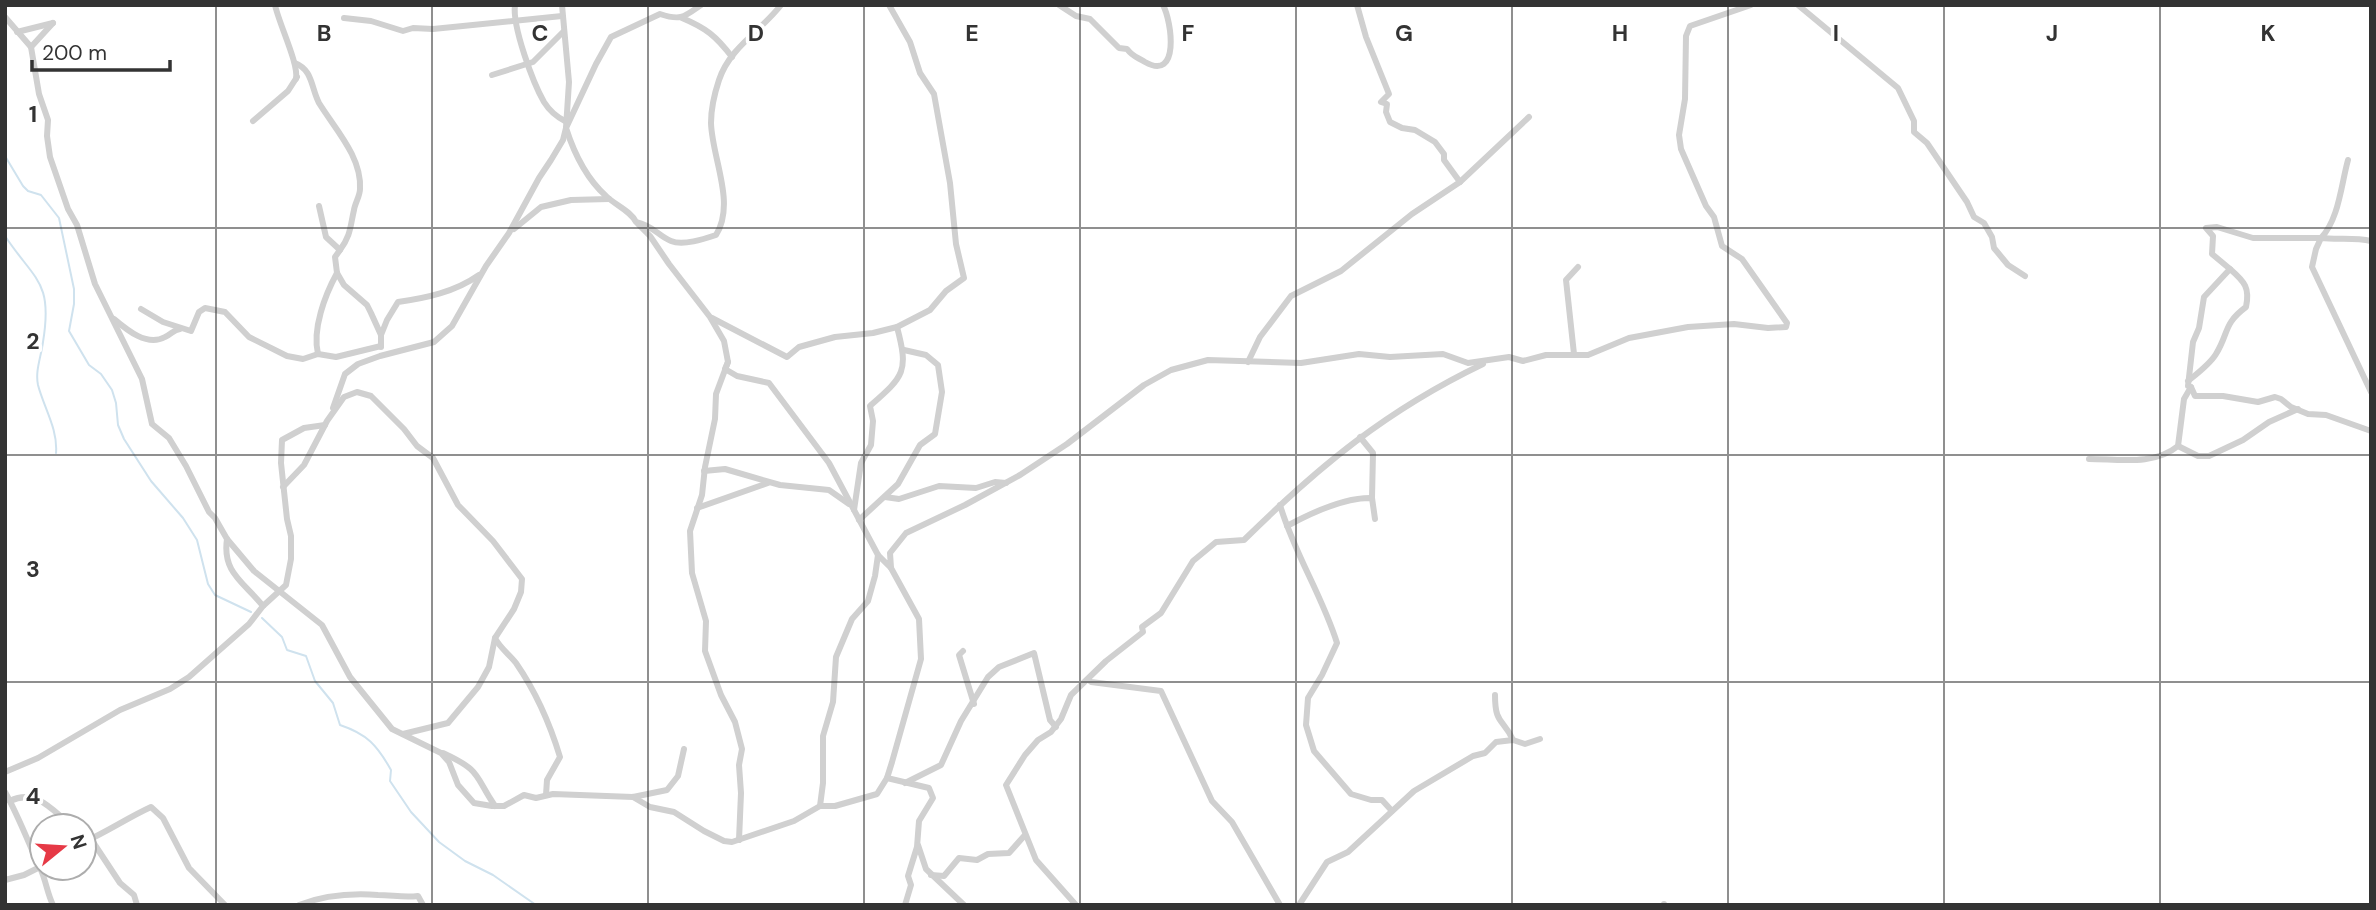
<svg xmlns="http://www.w3.org/2000/svg" width="2376" height="910" viewBox="0 0 2376 910" font-family="'DM Sans',sans-serif">
  <rect width="100%" height="100%" fill="#fff"/>
  <g fill="none" stroke-linecap="round" stroke-linejoin="round">
    <g stroke="#cfe2ee" stroke-width="2">
      <polyline points="5,156 23,186 28,191 41,195 59,218 74,289 74,304 69,331 89,365 101,374 112,390 116,403 118,425 124,439 151,481 183,518 197,540 208,584 215,595 251,612"/>
      <path d="M5,236c30,45 48,45 38,106 -2,15 -8,29 -5,43 6,23 20,44 18,68"/>
      <path d="M262,618l20,19 5,13 19,6 9,25 18,22 7,22c27,9 37,20 51,45l-1,11 21,31 28,30 26,19 28,14 43,30"/>
    </g>
    <g stroke="#d0d0d0" stroke-width="6">
      <path d="M275,5c4,19 24,59 21,74"/>
      <path d="M515,5c-3,21 18,78 29,97 5,8 13,15 21,19"/>
      <path d="M701,5c-17,12 -20,16 -41,9l-49,23 -15,27 -30,64c8,25 21,51 40,68 9,9 25,15 30,26 18,4 22,14 35,19 12,5 33,-2 45,-6 20,-32 -4,-77 -5,-112 0,-13 4,-31 8,-43 11,-33 42,-49 62,-75"/>
      <path d="M1059,5l17,11 14,3 29,29 8,1c6,8 10,8 18,13 35,20 27,-40 18,-57"/>
      <polyline points="1357,5 1366,37 1389,94 1381,102 1387,104 1386,112 1390,122 1402,128 1415,130 1435,142 1444,154 1444,160 1460,182"/>
      <polyline points="1798,5 1898,88 1914,121 1914,132 1927,143 1967,202 1974,217 1984,223 1992,237 1994,248 2008,265 2025,276"/>
      <polyline points="5,17 31,47 39,94 48,120 47,136 50,157 68,209 77,225 95,284 142,379 152,424 169,438 186,466 209,512 215,518 227,539 254,571 322,625 350,677 392,729 441,753 449,762 458,785 474,803 492,806 504,806 524,795 536,798 553,794 633,797 667,790 678,776 684,749"/>
      <polyline points="344,18 371,21 403,31 413,28 433,29 562,16"/>
      <path d="M682,18c24,10 34,18 50,39"/>
      <polyline points="17,32 53,23"/>
      <polyline points="31,47 53,23"/>
      <path d="M295,63c18,7 16,25 24,40 16,26 43,54 41,86 0,7 -5,14 -6,21 -4,17 -3,25 -14,40"/>
      <polyline points="492,75 533,62 563,32"/>
      <polyline points="253,121 288,91 297,77"/>
      <polyline points="319,206 326,237 340,250 335,257 337,273 344,285 367,305 371,313 381,335 381,347"/>
      <polyline points="638,224 650,236 669,264 710,317 724,341 728,362 716,394 715,419 705,467 702,495 690,531 692,573 706,621 705,651 721,695 735,722 742,749 739,765 741,793 739,840"/>
      <polyline points="514,229 541,207 571,200 609,199"/>
      <path d="M2371,241c-17,-4 -33,-1 -50,-3l-5,11 -4,18 59,125"/>
      <polyline points="141,309 163,322 191,331 199,312 205,308 225,312 249,337 287,356 303,359 318,354 336,357 381,346"/>
      <polyline points="712,318 787,357 799,347 835,337 873,333 897,327 930,310 946,291 964,278 956,244 950,183 934,94 920,73 910,42 889,5"/>
      <path d="M114,319c13,11 33,28 51,18 7,-3 8,-7 15,-8"/>
      <path d="M381,335l6,-15 11,-18c28,-4 57,-10 81,-27"/>
      <path d="M318,354c-6,-25 7,-59 19,-81"/>
      <polyline points="1574,354 1566,280 1578,267"/>
      <polyline points="728,362 725,369 737,376 769,383 829,463 878,555 891,568 890,553 906,533 965,505 1020,475 1067,444 1144,385 1171,370 1208,360 1301,363 1359,354 1390,357 1443,354 1468,363 1509,357 1523,361 1546,355 1588,355 1629,338 1688,327 1734,324 1768,328 1786,327 1787,323 1742,259 1722,246 1714,217 1706,206 1681,149 1679,135 1685,99 1686,36 1690,26 1751,5"/>
      <polyline points="1248,362 1260,337 1291,296 1341,271 1412,214 1460,182 1529,117"/>
      <path d="M2188,381c10,-8 22,-17 28,-27 13,-21 7,-30 30,-47 4,-19 -1,-25 -16,-38"/>
      <polyline points="2191,387 2195,396 2223,396 2258,402 2275,397 2281,399 2291,407 2308,414 2326,415 2371,431"/>
      <polyline points="333,408 345,374 358,364 380,356 434,342 452,326 486,266 509,233 539,178 551,160 563,140 566,128 569,82 562,5"/>
      <polyline points="1360,437 1373,453 1372,498"/>
      <polyline points="2178,446 2198,456 2209,456 2243,440 2269,422 2298,409"/>
      <path d="M2089,459c29,0 65,7 89,-13l6,-47 7,-12 -3,-1 5,-44 6,-14 5,-31 26,-28 -18,-15 1,-18 -7,-8 11,-1 36,11h68c18,-19 20,-53 27,-78"/>
      <polyline points="704,471 725,469 780,485 829,490 849,504"/>
      <path d="M283,487l21,-22 23,-44 17,-24 13,-5 14,4 33,33 13,17 16,12 25,47 35,36 29,38 -1,13 -7,17 -19,29c5,10 14,16 21,25 20,29 34,61 44,94l-13,23 -1,15"/>
      <polyline points="885,497 899,499 939,486 976,488 995,482 1006,483"/>
      <path d="M1280,505c14,48 42,90 57,138l-15,32 -14,23 -2,27 8,26 37,43 20,6h11l10,11"/>
      <polyline points="697,508 768,483"/>
      <path d="M854,510l7,-47 10,-18 2,-24 -3,-15c34,-30 39,-34 27,-79"/>
      <polyline points="859,520 898,484 920,445 935,434 942,392 938,365 926,355 904,350"/>
      <path d="M1287,526c24,-13 57,-29 85,-28l3,21"/>
      <path d="M227,539c-5,34 17,43 36,67"/>
      <polyline points="963,651 959,655 974,704"/>
      <polyline points="1088,679 1091,682 1161,691 1212,801 1232,822 1280,905"/>
      <path d="M1495,695c0,30 8,23 18,45"/>
      <polyline points="403,734 448,723 478,687 489,667 495,638"/>
      <path d="M443,753c39,18 31,22 52,53"/>
      <polyline points="5,772 38,758 120,710 170,689 189,677 249,624 263,606 286,585 291,559 291,536 287,519 281,463 282,440 304,428 325,425"/>
      <polyline points="887,778 929,788 933,798 919,821 917,847 908,876 911,885 905,905"/>
      <polyline points="905,783 941,765 961,721 988,677 999,667 1034,653 1050,720 1056,727"/>
      <path d="M5,792c14,25 23,50 35,76 6,12 7,25 13,37"/>
      <polyline points="633,797 650,807 674,812 704,831 724,841 732,842 794,821 820,806 835,806 877,794 887,778 892,762 921,659 919,619 891,568"/>
      <path d="M10,801c26,-13 42,9 62,25"/>
      <polyline points="820,806 823,783 823,736 833,702 836,657 852,619 868,601 875,576 878,555"/>
      <polyline points="84,834 91,839 120,883 134,895 137,905"/>
      <path d="M84,842c23,-10 43,-24 67,-35l12,11 26,50 36,37"/>
      <polyline points="918,845 926,869 964,905"/>
      <polyline points="931,875 944,876 959,858 977,860 988,854 1009,853 1025,835"/>
      <polyline points="5,880 24,875 42,866"/>
      <path d="M299,905c26,-10 52,-12 79,-10 14,0 26,3 40,1l5,9"/>
      <path d="M1076,905l-40,-45 -30,-75 19,-30 13,-15 13,-8 10,-13 10,-24 35,-34 37,-29 -1,-5 19,-14 32,-52 23,-19 28,-2c75,-74 143,-130 239,-176"/>
      <polyline points="1299,905 1327,862 1348,852 1414,791 1473,756 1485,753 1496,742 1513,740 1525,744 1540,739"/>
      <polyline points="1664,905 1664,904"/>
    </g>
  </g>
  <path fill="none" stroke="#333" stroke-width="2" stroke-opacity="0.55" d="M216,5v900M432,5v900M648,5v900M864,5v900M1080,5v900M1296,5v900M1512,5v900M1728,5v900M1944,5v900M2160,5v900M5,228h2366M5,455h2366M5,682h2366"/>
  <g font-size="23" text-anchor="middle" font-weight="bold" fill="#333" stroke="#fff" stroke-width="7" stroke-linejoin="round" paint-order="stroke">
    <text x="324" y="41">B</text>
    <text x="540" y="41">C</text>
    <text x="756" y="41">D</text>
    <text x="972" y="41">E</text>
    <text x="1188" y="41">F</text>
    <text x="1404" y="41">G</text>
    <text x="1620" y="41">H</text>
    <text x="1836" y="41">I</text>
    <text x="2052" y="41">J</text>
    <text x="2268" y="41">K</text>
    <text x="33" y="122">1</text>
    <text x="33" y="349">2</text>
    <text x="33" y="577">3</text>
    <text x="33" y="804">4</text>
  </g>
  <rect width="2376" height="910" fill="none" stroke="#333333" stroke-width="14"/>
  <g transform="translate(63 847) rotate(72)"><circle r="33" fill="#ffffff" stroke="#adadad" stroke-width="2"/>
  <path d="M0-5L12 26L0 18L-12 26Z" fill="#e63946"/>
  <text y="-10" font-size="19" font-weight="bold" text-anchor="middle" fill="#333333">N</text>
  </g>
  <path d="M32 60v10h138v-10" fill="none" stroke="#333333" stroke-width="3.5"/>
  <text x="42" y="60" font-size="21" fill="#333333" stroke="#ffffff" stroke-width="5" paint-order="stroke">200 m</text>
</svg>
